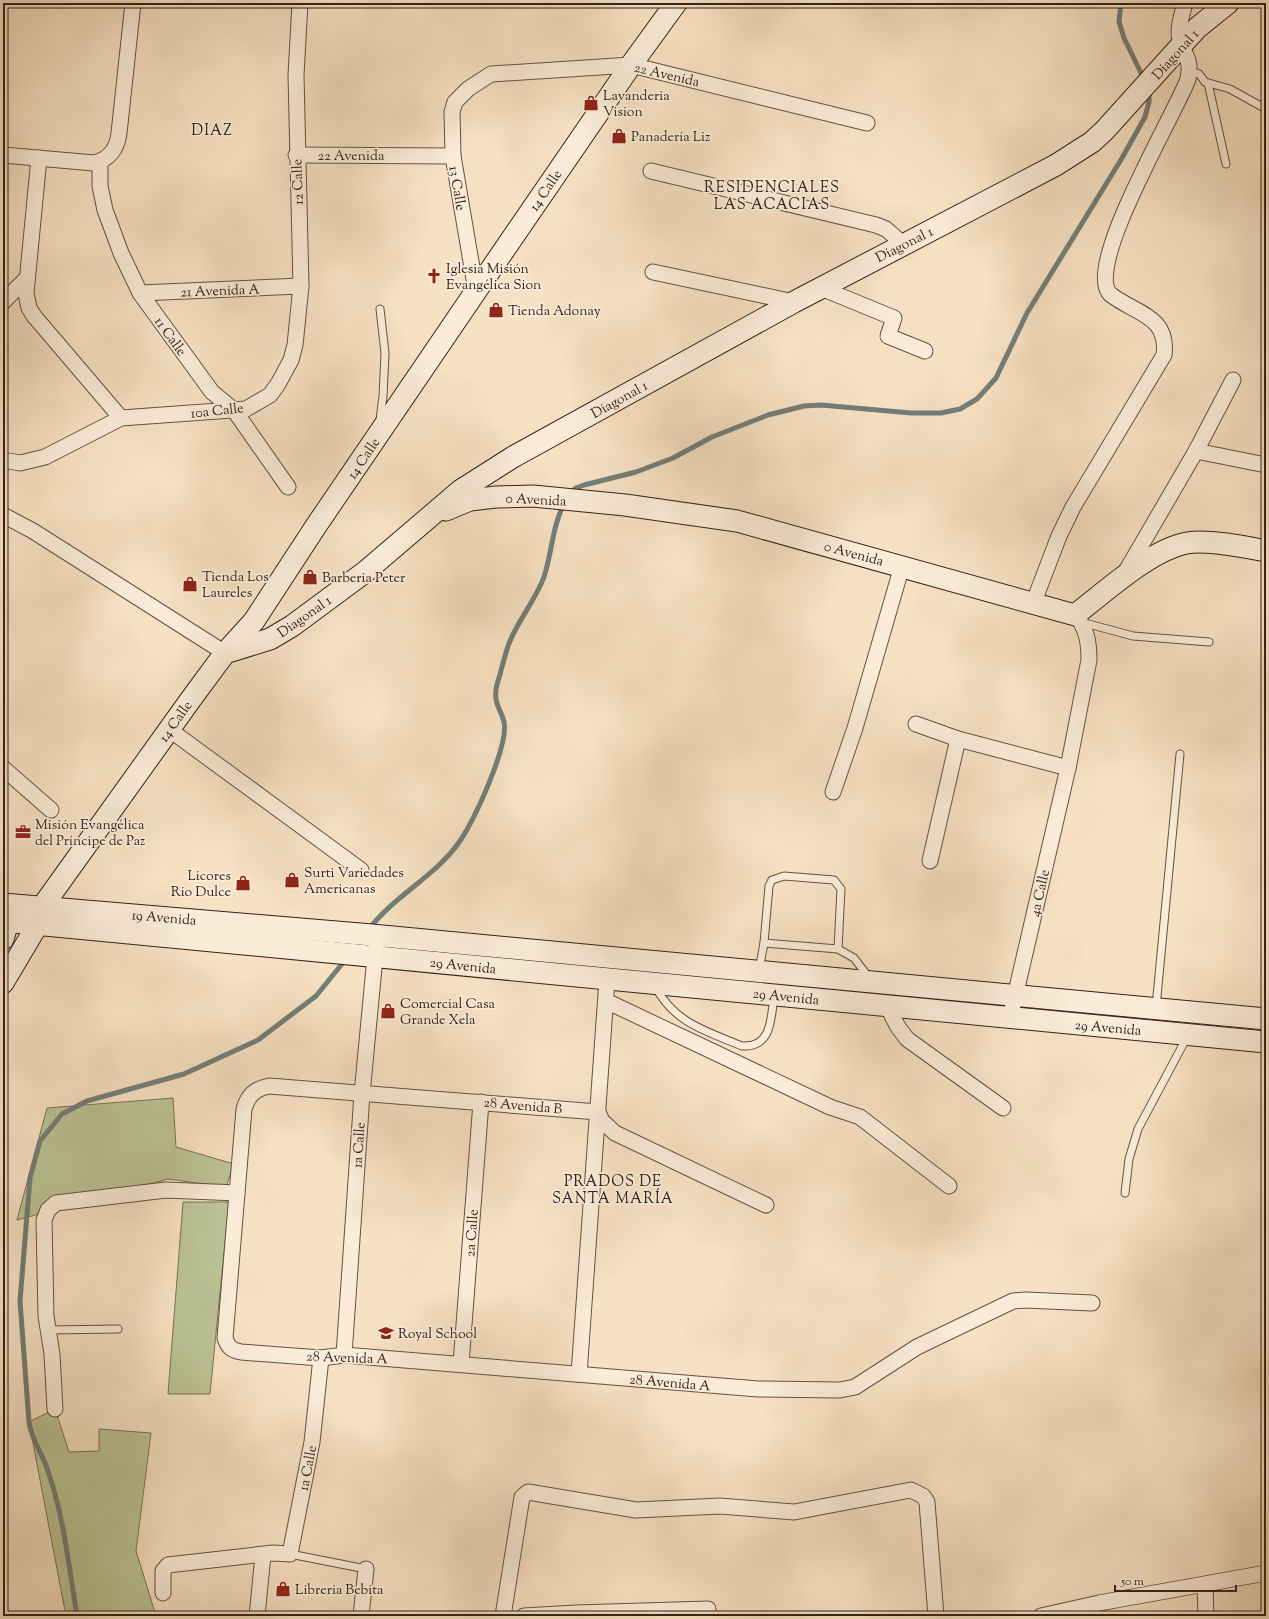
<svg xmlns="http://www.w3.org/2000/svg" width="1269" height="1619" viewBox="0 0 1269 1619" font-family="'Sorts Mill Goudy',serif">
  <rect width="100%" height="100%" fill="#f7e1c3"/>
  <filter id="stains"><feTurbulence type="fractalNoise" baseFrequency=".005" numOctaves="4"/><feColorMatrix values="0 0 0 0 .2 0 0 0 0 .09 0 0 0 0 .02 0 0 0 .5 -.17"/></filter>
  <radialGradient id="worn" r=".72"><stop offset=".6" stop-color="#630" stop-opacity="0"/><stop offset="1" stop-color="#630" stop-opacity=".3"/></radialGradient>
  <g fill="#bbc395" stroke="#777257">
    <polygon points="173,1098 176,1147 234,1164 226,1187 168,1179 17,1220 47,1108"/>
    <polygon points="183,1202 229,1202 210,1394 168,1394"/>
    <polygon points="55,1409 69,1452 99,1451 99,1429 151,1433 136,1551 156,1616 66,1616 29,1422"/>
  </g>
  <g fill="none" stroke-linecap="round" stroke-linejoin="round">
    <g stroke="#737e78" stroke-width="5">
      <polyline points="1121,3 1119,22 1124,38 1144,79"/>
      <polyline points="569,494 576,488 584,485 636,472 673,458 712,437 768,415 804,406 821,405 911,413 941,413 960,409 977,399 996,378 1027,313 1122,158 1145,117 1149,102 1149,91"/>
      <path d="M369,929c26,-34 67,-53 91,-88 14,-21 49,-95 44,-119 -2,-10 -10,-18 -8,-31 0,-7 4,-14 5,-21 3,-9 5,-20 9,-29 9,-22 26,-42 34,-64 8,-24 8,-50 20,-73"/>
      <path d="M77,1616c-8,-48 -13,-99 -29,-145 -5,-17 -17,-31 -19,-49l-9,-121 10,-123 10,-37 22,-27 25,-13 97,-27 74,-34 58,-44 30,-37"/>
    </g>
    <defs>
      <g id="lane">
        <polyline points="1190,72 1199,74 1205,82 1230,89 1266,109"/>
        <polyline points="1208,83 1226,164"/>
        <polyline points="380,420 383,396 385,353 380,309"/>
        <polyline points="1081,622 1133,636 1209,642"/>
        <polyline points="764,943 838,949"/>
        <polyline points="759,970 764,943 769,886 772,880 784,876 834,880 841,889 838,949 854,958 870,979"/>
        <path d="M655,986c19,37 51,45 87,60 30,2 29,-28 32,-50"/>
        <polyline points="1156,1007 1180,754"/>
        <polyline points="1125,1193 1129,1159 1138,1129 1187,1037"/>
        <polyline points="48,1330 118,1329"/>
        <polyline points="290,1554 366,1569"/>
      </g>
      <g id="street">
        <path d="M3,155l91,8c16,-4 23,-14 25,-30l14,-130"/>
        <polyline points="296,155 453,156"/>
        <polyline points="39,158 26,293 29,308 34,316 121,418"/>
        <polyline points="100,162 100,186 105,210 121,253 140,293 212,392 234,410 288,487"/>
        <polyline points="651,171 876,225 886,229 903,244"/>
        <polyline points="653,272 794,302"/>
        <polyline points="821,288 894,318 888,336 925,351"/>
        <polyline points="476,291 453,156 452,112 455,102 468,89 491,74 631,65 867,123"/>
        <polyline points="140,293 301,286"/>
        <polyline points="3,302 27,278"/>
        <polyline points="1196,451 1266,465"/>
        <polyline points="3,460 20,463 45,457 121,418 246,409 270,395 278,384 291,360 295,345 301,286 296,75 300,3"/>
        <polyline points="3,515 33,531 225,653"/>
        <polyline points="1125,573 1196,451 1233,380"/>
        <path d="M1033,604l26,-68 14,-29 91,-152c5,-40 -29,-41 -54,-61 -26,-29 65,-179 78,-215 4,-21 -4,-23 -8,-39 -3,-12 2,-25 5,-37"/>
        <polyline points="916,724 958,739 1068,768"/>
        <polyline points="170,730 361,870"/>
        <polyline points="3,768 51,810"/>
        <polyline points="833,792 855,728 902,566"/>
        <polyline points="930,861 958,739"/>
        <polyline points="606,1001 830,1107 860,1117 949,1186"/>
        <polyline points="887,1006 898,1027 907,1039 1003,1108"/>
        <path d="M1010,1018l58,-250 21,-108c0,-17 -2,-32 -14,-45"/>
        <path d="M766,1205l-151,-72 -13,-12 -4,-9 -329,-26c-14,3 -21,9 -25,23l-19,229c3,9 6,12 16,14l80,6 23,-3 414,34 82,1 15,-3 62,-40 96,-46 13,-1 66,3"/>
        <polyline points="344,1355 362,1094 376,947"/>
        <polyline points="461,1364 481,1102"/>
        <polyline points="579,1374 607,980"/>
        <polyline points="55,1409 52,1354 46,1316 44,1220 48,1210 56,1203 166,1190 237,1193"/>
        <polyline points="1205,1585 1206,1616"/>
        <polyline points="163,1593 163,1571 168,1565 273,1553 290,1554 312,1442 321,1358"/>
        <polyline points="257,1616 263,1555"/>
        <polyline points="361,1616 366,1569"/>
        <polyline points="503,1616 522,1497 528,1492 636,1510 720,1506 794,1512 911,1490 923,1496 927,1502 936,1616"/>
        <polyline points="524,1616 576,1613 708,1609"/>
        <polyline points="1041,1616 1099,1603 1266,1573"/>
      </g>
      <g id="secondary">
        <path d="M446,510l24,-10 26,-3 37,-1 92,9 112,16 338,94c30,-23 75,-65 112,-72 19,-4 59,4 79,8"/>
        <polyline points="225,653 270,639 292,626 365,572 461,490 513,457 794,302 1056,165 1092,142 1104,131 1197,28 1228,3"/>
        <polyline points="3,904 372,935 1266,1019"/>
        <polyline points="42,907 191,699 225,653 254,621 316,526 476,291 631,65 676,3"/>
        <polyline points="3,921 1266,1042"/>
        <polyline points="3,939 8,922"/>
        <polyline points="3,983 38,924"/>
      </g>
    </defs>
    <use href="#lane" stroke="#645144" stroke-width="9"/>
    <use href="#street" stroke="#645144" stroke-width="17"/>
    <use href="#secondary" stroke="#332119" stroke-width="23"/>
    <use href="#lane" stroke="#faecd8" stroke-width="7"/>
    <use href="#street" stroke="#faecd8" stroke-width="15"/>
    <use href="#secondary" stroke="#faecd8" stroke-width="21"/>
  </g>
  <defs>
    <symbol id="shop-bare" viewBox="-9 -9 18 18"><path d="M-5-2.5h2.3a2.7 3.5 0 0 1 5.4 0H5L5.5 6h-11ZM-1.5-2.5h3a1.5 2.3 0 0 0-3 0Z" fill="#8f2418" stroke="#faecd8" stroke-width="2.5" paint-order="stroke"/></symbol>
    <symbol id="church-bare" viewBox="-9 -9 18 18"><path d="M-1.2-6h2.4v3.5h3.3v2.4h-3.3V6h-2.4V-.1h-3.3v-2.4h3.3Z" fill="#8f2418" stroke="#faecd8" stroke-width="2.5" paint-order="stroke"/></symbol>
    <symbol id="office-bare" viewBox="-9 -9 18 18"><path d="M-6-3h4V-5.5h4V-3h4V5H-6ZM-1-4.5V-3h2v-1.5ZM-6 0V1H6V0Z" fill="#8f2418" stroke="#faecd8" stroke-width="2.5" paint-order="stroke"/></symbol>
    <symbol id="school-bare" viewBox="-9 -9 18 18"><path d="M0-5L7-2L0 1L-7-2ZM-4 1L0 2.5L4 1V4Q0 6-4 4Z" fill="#8f2418" stroke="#faecd8" stroke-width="2.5" paint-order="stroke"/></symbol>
  </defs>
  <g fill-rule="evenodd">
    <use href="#shop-bare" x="580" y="92" width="22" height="22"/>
    <use href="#shop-bare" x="608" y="125" width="22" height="22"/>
    <use href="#church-bare" x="423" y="265" width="22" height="22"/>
    <use href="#shop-bare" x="485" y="299" width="22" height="22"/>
    <use href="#shop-bare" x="299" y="566" width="22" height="22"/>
    <use href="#shop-bare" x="179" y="573" width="22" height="22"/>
    <use href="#office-bare" x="12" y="821" width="22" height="22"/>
    <use href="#shop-bare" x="281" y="869" width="22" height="22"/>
    <use href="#shop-bare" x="232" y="872" width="22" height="22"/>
    <use href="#shop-bare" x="377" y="1000" width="22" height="22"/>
    <use href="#school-bare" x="375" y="1322" width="22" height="22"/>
    <use href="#shop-bare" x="272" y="1578" width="22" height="22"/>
  </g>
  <g text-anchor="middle" stroke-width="3.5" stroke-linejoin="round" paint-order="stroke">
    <g font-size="14" fill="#332119" stroke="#faecd8">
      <text transform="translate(1175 54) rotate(-48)" y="5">Diagonal 1</text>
      <text transform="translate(667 74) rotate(13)" y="5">22 Avenida</text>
      <text x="351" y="160">22 Avenida</text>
      <text transform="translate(297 182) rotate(-92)" y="5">12 Calle</text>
      <text transform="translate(458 188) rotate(80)" y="5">13 Calle</text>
      <text transform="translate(545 190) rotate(-56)" y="5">14 Calle</text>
      <text transform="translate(904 244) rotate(-27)" y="5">Diagonal 1</text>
      <text transform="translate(220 290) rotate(-2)" y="5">21 Avenida A</text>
      <text transform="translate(171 336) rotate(54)" y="5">11 Calle</text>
      <text transform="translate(619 399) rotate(-29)" y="5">Diagonal 1</text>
      <text transform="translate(217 410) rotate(-6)" y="5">10a Calle</text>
      <text transform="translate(363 458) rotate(-56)" y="5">14 Calle</text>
      <text transform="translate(536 499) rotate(3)" y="5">0 Avenida</text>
      <text transform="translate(854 553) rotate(15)" y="5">0 Avenida</text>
      <text transform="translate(304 616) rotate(-35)" y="5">Diagonal 1</text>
      <text transform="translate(175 721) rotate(-55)" y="5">14 Calle</text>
      <text transform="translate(1039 893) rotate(-77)" y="5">4a Calle</text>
      <text transform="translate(164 917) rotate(5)" y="5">19 Avenida</text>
      <text transform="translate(463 965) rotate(6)" y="5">29 Avenida</text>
      <text transform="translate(786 996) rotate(6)" y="5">29 Avenida</text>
      <text transform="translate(1108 1027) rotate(5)" y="5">29 Avenida</text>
      <text transform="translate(523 1105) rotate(5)" y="5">28 Avenida B</text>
      <text transform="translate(358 1145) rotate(-86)" y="5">1a Calle</text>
      <text transform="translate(471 1233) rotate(-86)" y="5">2a Calle</text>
      <text transform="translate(347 1357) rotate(2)" y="5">28 Avenida A</text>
      <text transform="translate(670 1382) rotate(5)" y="5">28 Avenida A</text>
      <text transform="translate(307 1468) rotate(-79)" y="5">1a Calle</text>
    </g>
    <g font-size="14" fill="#332119" stroke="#faecd8" text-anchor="start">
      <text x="603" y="100">Lavanderia<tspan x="603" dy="16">Vision</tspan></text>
      <text x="631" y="141">Panadería Liz</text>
      <text x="446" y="273">Iglesia Misión<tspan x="446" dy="16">Evangélica Sion</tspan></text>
      <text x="508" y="315">Tienda Adonay</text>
      <text x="202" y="581">Tienda Los<tspan x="202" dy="16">Laureles</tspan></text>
      <text x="322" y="582">Barberia Peter</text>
      <text x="35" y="829">Misión Evangélica<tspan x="35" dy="16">del Príncipe de Paz</tspan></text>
      <text x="304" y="877">Surti Variedades<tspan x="304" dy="16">Americanas</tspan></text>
      <text x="231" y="880" text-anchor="end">Licores<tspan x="231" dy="16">Rio Dulce</tspan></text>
      <text x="400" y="1008">Comercial Casa<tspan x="400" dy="16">Grande Xela</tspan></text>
      <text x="398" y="1338">Royal School</text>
      <text x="295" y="1594">Libreria Bebita</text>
    </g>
    <g font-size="15" letter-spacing="1" fill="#332119" stroke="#faecd8">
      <text x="212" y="135">DIAZ</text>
      <text x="772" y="192">RESIDENCIALES<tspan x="772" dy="17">LAS ACACIAS</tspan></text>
      <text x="613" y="1186">PRADOS DE<tspan x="613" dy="17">SANTA MARÍA</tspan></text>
    </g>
  </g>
  <rect width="1269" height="1619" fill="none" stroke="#f7e1c3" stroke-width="16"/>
  <rect x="4" y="4" width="1261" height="1611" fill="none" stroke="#332119" stroke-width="2"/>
  <rect x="8" y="8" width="1253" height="1603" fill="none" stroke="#332119"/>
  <path d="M1115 1585v6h121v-6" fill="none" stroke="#332119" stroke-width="2"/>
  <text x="1121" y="1585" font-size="12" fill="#332119" stroke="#faecd8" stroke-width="3" paint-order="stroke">50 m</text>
  <rect width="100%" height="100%" filter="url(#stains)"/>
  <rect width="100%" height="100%" fill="url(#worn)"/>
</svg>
